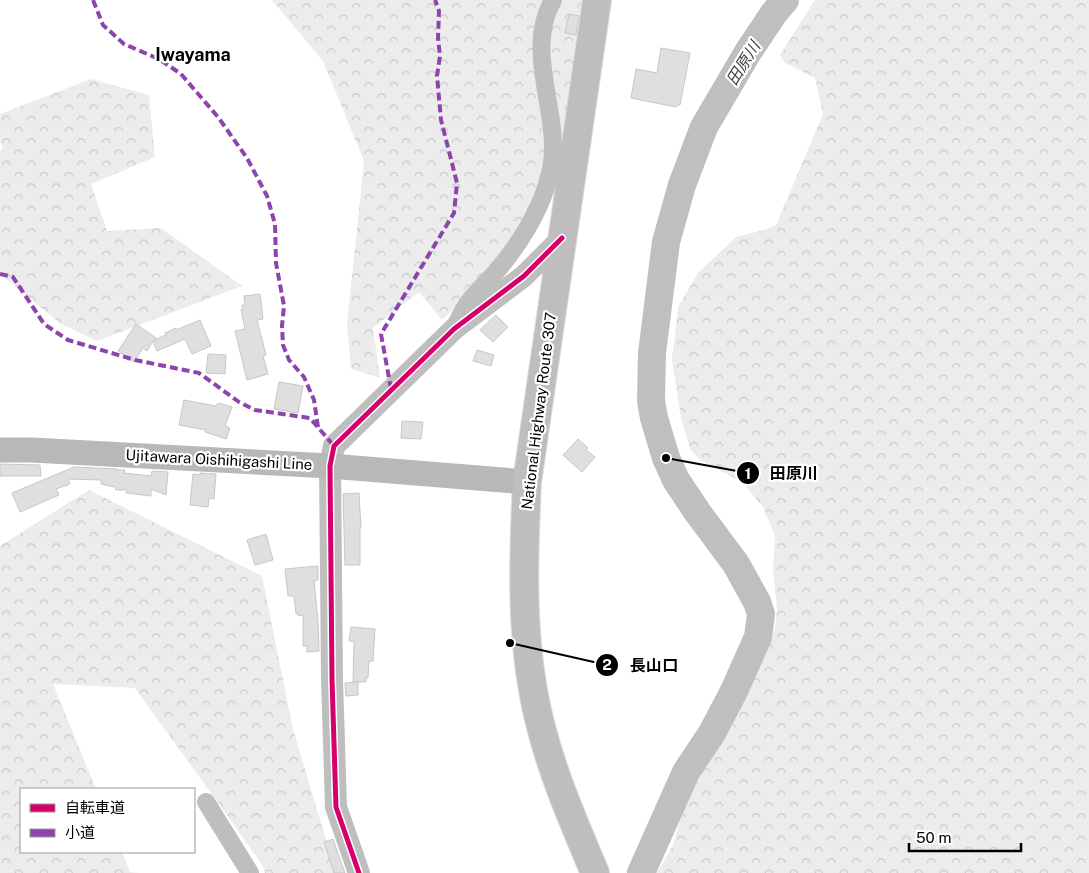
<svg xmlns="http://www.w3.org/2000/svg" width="1089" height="873" viewBox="0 0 1089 873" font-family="'Public Sans','Noto Sans JP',sans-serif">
  <defs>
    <pattern id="forest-crowns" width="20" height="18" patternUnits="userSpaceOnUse" patternTransform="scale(1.25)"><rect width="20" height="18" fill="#ececec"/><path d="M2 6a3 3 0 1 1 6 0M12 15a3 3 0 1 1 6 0" fill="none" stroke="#c9c9c9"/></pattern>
  </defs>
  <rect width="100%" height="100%" fill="#fff"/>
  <g fill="url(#forest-crowns)">
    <polygon points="272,0 590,0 564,127 532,235 442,320 419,292 373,328 380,378 351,369 347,324 364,161 323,61"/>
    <polygon points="815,0 1089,0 1089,873 657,873 673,845 685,802 748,693 775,628 777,609 773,569 775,536 763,507 742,482 700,460 690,449 681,418 672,360 678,307 698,273 736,237 767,229 776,225 823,114 815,78 785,63 780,55"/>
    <polygon points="91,79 149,95 155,157 91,184 107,231 161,228 242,286 97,341 61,324 0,274 0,151 3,148 0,142 0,114"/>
    <polygon points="89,490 262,576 293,729 336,873 265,873 262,864 135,688 53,684 96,789 21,789 21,852 122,852 130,872 139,873 0,873 0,546"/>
  </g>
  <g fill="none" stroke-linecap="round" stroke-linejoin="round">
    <polyline stroke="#bfbfbf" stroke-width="28" points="641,873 686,772 712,733 734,691 758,637 761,614 757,602 736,564 698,513 676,480 666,458 654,418 651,401 652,353 666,242 682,185 704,127 748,52 774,13 785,0"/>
  </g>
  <g fill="#dfdfdf" stroke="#c7c7c7">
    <polygon points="569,14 579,16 576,35 565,33"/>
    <polygon points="661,48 690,53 680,105 677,105 676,107 631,98 636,69 657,73"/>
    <polygon points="260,294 263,319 257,320 266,355 263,356 268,374 247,380 235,331 245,329 241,309 243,309 242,305 245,305 244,296"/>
    <polygon points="496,315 508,327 493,342 480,330"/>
    <polygon points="200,320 211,346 192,354 185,339 157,351 153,341 147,351 143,348 134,362 118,351 136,324 156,338 154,340 166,335 165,333 176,328 176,330"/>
    <polygon points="477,350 494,355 491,366 473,361"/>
    <polygon points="208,354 226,355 225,374 206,373"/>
    <polygon points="279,382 303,386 298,413 274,409"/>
    <polygon points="184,400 216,406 218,403 232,407 225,426 230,428 226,439 205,432 206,430 179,425"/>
    <polygon points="402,421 423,422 421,439 401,438"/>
    <polygon points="578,439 588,448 586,450 595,457 582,472 563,455"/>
    <polygon points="0,464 40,465 41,476 0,476"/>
    <polygon points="74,467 117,469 117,470 125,470 124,473 151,476 152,471 168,472 166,495 151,489 151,496 126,493 127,490 116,490 115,487 101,484 101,480 68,479 70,484 56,489 59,495 20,512 12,493"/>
    <polygon points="200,473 216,474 214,499 209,498 208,507 190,505 193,474 200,475"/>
    <polygon points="359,493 361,528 360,528 360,565 345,565 343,494"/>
    <polygon points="266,534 273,560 255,565 247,540"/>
    <polygon points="318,566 318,580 314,581 318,621 319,651 307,652 307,646 303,646 303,615 298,616 298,613 296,614 294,596 288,596 285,569"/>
    <polygon points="351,627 375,629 373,661 369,661 368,678 366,678 366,682 353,682 354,641 349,641"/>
    <polygon points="358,682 358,695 346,696 345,683"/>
    <polygon points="333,839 345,873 334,873 324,842"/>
  </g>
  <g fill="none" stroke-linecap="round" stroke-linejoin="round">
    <defs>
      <path id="trunk" d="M595,873c-20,-48 -41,-95 -54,-146 -21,-80 -18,-163 -14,-245l70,-482"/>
    </defs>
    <use href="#trunk" stroke="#dbdbdb" stroke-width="30"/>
    <g stroke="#bebebe" stroke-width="18">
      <path d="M455,326c4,-7 7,-14 11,-20 8,-13 20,-23 30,-34 26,-31 47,-64 55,-103 11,-54 -28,-117 2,-169"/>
      <polyline points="206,802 250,873"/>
    </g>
    <polyline stroke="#bebebe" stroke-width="22" points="359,873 336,807 332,679 330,466 334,446 454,329 524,276 562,238"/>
    <polyline stroke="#b8b8b8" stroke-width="25" points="0,450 32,450 330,466 527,482"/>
    <use href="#trunk" stroke="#bebebe" stroke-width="28"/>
    <g stroke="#8e44ad" stroke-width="4" stroke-dasharray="8 4" stroke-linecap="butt">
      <polyline points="93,0 103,25 124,44 159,59 181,74 218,117 247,158 267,196 275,224 276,263 284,306 282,326 283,345 289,360 304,377 314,400 318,427"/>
      <polyline points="0,274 13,277 44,324 68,340 135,360 199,373 239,402 255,410 310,418 334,446"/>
      <polyline points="391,389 381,334 454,213 457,183 441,120 437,76 440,56 438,39 439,11 435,0"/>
    </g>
    <defs>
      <polyline id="cycleway" points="359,873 336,807 332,679 330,466 334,446 454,329 524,276 562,238"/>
    </defs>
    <use href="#cycleway" stroke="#fff" stroke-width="8"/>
    <use href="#cycleway" stroke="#d6006c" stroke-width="5"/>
  </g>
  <g text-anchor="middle" stroke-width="4.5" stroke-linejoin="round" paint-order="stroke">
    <g font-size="15" fill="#000" stroke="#fff">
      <text transform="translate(539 411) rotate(-83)" y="5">National Highway Route 307</text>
      <text transform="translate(219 460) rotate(3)" y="5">Ujitawara Oishihigashi Line</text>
    </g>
    <g font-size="16" font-style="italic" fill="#444" stroke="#fff">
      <text transform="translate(743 63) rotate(-58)" y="6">田原川</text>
    </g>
    <g font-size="18" font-weight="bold" fill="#000" stroke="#fff">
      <text x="193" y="61">Iwayama</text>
    </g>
  </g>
  <path fill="none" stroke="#000" stroke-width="2" d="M666 458L748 473M510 643L607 665"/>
  <g fill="#000" stroke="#fff" stroke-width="2">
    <circle cx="666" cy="458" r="5"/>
    <circle cx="510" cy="643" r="5"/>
    <circle cx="748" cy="473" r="12"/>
    <circle cx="607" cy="665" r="12"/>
  </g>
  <g font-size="15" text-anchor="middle" font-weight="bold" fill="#fff">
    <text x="748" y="479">1</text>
    <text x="607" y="670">2</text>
  </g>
  <g font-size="16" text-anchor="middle" font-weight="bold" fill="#000" stroke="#fff" stroke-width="4.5" stroke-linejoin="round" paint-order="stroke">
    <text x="794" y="479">田原川</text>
    <text x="654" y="671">長山口</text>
  </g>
  <rect x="20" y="788" width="175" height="65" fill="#ffffff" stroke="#999999"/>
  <rect x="30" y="804" width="25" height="8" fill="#d6006c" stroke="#999999"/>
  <text x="65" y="813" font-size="15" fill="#000000">自転車道</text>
  <rect x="30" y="829" width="25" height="8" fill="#8e44ad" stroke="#999999"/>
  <text x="65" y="838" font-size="15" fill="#000000">小道</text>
  <path d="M909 843v8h112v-8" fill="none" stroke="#000000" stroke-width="2.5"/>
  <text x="916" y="843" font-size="15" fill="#000000" stroke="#ffffff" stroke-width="4" paint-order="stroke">50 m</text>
</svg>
